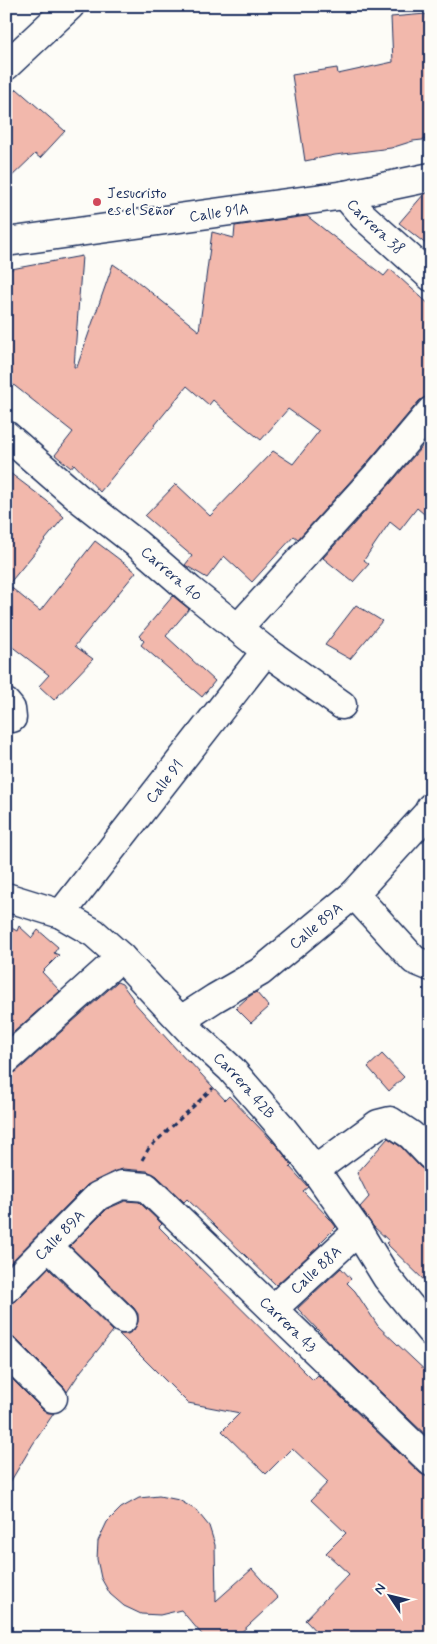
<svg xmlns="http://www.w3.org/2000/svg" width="437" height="1644" viewBox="0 0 437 1644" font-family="Mynerve,sans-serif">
  <rect width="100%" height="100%" fill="#fdfcf7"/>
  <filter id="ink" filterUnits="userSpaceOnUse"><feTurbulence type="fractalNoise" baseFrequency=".02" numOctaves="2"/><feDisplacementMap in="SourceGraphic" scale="10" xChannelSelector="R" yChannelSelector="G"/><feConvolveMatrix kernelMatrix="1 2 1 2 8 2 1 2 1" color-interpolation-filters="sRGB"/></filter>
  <g filter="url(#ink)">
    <g fill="#f2b8ac" stroke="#1b2f5e">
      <polygon points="426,14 428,24 431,24 431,139 413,141 391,148 335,155 305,161 292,75 337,68 338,74 393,62 391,17"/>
      <polygon points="17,89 65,131 40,158 35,154 6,182 6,98"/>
      <polygon points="431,193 431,248 399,223 424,194"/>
      <polygon points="307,216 384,276 390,269 431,306 431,396 425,397 419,401 366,464 298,539 294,536 252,582 224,556 207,578 185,565 192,556 145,516 176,484 210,516 273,451 293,464 319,431 288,409 261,440 226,412 213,400 209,405 187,386 100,492 74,464 71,468 55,455 73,432 6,379 6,270 82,256 74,367 77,367 113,264 132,277 199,331 212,232 234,238 235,226"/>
      <polygon points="431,436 431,520 417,508 400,530 390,522 364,560 369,564 353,582 323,558 390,484"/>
      <polygon points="6,470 47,501 64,517 8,585 40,611 95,541 136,572 75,646 93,659 54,700 39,686 49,675 6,642"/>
      <polygon points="173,596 189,609 166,636 215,681 202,697 141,645 144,641 139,636"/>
      <polygon points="356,605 382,621 350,659 325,645"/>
      <polygon points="6,925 17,931 19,926 32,938 38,930 58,947 54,953 59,955 42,972 60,991 6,1039"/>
      <polygon points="117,982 122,984 133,999 132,1000 188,1062 189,1061 225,1100 229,1096 276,1145 292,1165 290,1167 308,1187 303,1191 330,1219 336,1227 319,1244 320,1245 276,1285 187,1199 184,1202 157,1176 147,1171 123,1169 115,1171 87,1185 6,1267 6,1075 16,1072"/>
      <polygon points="256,992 269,1007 251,1023 236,1008 247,998"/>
      <polygon points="382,1054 404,1077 389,1091 368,1067"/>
      <polygon points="388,1138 401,1147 420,1167 431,1175 431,1287 386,1243 389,1241 373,1226 360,1207 369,1197 357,1173"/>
      <polygon points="125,1201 139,1202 162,1224 159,1227 313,1380 318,1375 420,1473 427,1477 431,1477 431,1638 322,1638 305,1620 349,1574 326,1553 346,1533 311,1500 328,1482 292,1448 266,1474 222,1431 240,1413 188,1403 119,1334 128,1334 134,1330 138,1322 138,1314 134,1308 70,1246 107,1209"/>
      <polygon points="48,1268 113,1331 81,1371 67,1392 64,1387 17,1340 10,1336 6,1336 6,1304 11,1304 17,1300"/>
      <polygon points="341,1268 351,1279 347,1283 355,1291 378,1326 431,1376 431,1440 339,1352 298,1309 298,1308"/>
      <polygon points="6,1373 42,1409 48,1413 54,1413 33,1444 6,1489"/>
      <polygon points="159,1496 179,1500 196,1510 209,1526 215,1545 216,1601 252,1569 278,1598 235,1638 205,1638 181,1610 160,1615 141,1614 124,1606 110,1594 101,1578 97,1559 98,1541 107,1522 121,1508 139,1498"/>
    </g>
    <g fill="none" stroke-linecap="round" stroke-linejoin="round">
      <defs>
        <g id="minor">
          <polyline points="6,66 70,6"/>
          <path id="s1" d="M345,195l18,21 68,61"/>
          <path id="s2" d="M6,242l339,-47 86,-18"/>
          <path id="s3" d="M6,435l71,62 60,47 53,46 76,61 76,54"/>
          <polyline points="238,628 378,474 431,411"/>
          <polyline points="6,703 11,709 12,718"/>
          <polyline points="354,894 414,960 431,967"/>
          <path id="s4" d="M6,897l55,17 33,19 27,24 73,78 37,34 52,60 32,41 43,61 29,47 44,54"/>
          <path id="s5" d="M61,914l205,-263"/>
          <path id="s6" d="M181,1020l34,-22 45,-26 94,-78 73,-80 4,-7"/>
          <polyline points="6,1060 121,957"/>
          <polyline points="315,1170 378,1124 390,1121 411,1135 431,1156"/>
          <polyline points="49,1247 123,1319"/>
          <path id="s7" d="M6,1289l92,-93 24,-11 24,2 285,275"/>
          <path id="s8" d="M273,1309l85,-78"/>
          <polyline points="6,1351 53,1398"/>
        </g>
      </defs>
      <use href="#minor" stroke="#1b2f5e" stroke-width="31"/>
      <polyline stroke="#1b2f5e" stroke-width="3" stroke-dasharray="5 4" stroke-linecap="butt" points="142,1160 149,1148 213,1088"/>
      <use href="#minor" stroke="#fdfcf7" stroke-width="28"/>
    </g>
  </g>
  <circle fill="#d1495b" stroke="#fdfcf7" stroke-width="2" cx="97" cy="202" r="5"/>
  <g text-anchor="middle" stroke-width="4" stroke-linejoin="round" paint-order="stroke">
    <g font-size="15" fill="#1b2f5e" stroke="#fdfcf7" text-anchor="start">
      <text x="107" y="198">Jesucristo<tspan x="107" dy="17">es el Señor</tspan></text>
    </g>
    <g font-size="15" fill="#1b2f5e" stroke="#fdfcf7">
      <text dy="5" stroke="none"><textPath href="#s2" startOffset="215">Calle 91A</textPath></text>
      <text dy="5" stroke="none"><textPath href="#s1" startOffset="44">Carrera 38</textPath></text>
      <text dy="5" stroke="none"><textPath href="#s3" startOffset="216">Carrera 40</textPath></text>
      <text dy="5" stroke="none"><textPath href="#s5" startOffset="168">Calle 91</textPath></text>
      <text dy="5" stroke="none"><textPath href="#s6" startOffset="165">Calle 89A</textPath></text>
      <text dy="5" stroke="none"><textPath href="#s4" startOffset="310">Carrera 42B</textPath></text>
      <text dy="5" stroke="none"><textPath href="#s7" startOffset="76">Calle 89A</textPath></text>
      <text dy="5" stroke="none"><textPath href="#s8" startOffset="58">Calle 88A</textPath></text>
      <text dy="5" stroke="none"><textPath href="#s7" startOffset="379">Carrera 43</textPath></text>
    </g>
  </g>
  <rect width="437" height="1644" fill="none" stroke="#fdfcf7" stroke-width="25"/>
  <rect x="12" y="12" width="412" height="1619" fill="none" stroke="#1b2f5e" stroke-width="2" filter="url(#ink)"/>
  <g transform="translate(390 1596) rotate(305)" stroke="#fdfcf7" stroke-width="4" paint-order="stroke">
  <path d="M0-4L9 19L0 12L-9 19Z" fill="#1b2f5e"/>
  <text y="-8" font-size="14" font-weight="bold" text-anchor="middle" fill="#1b2f5e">N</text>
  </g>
</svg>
